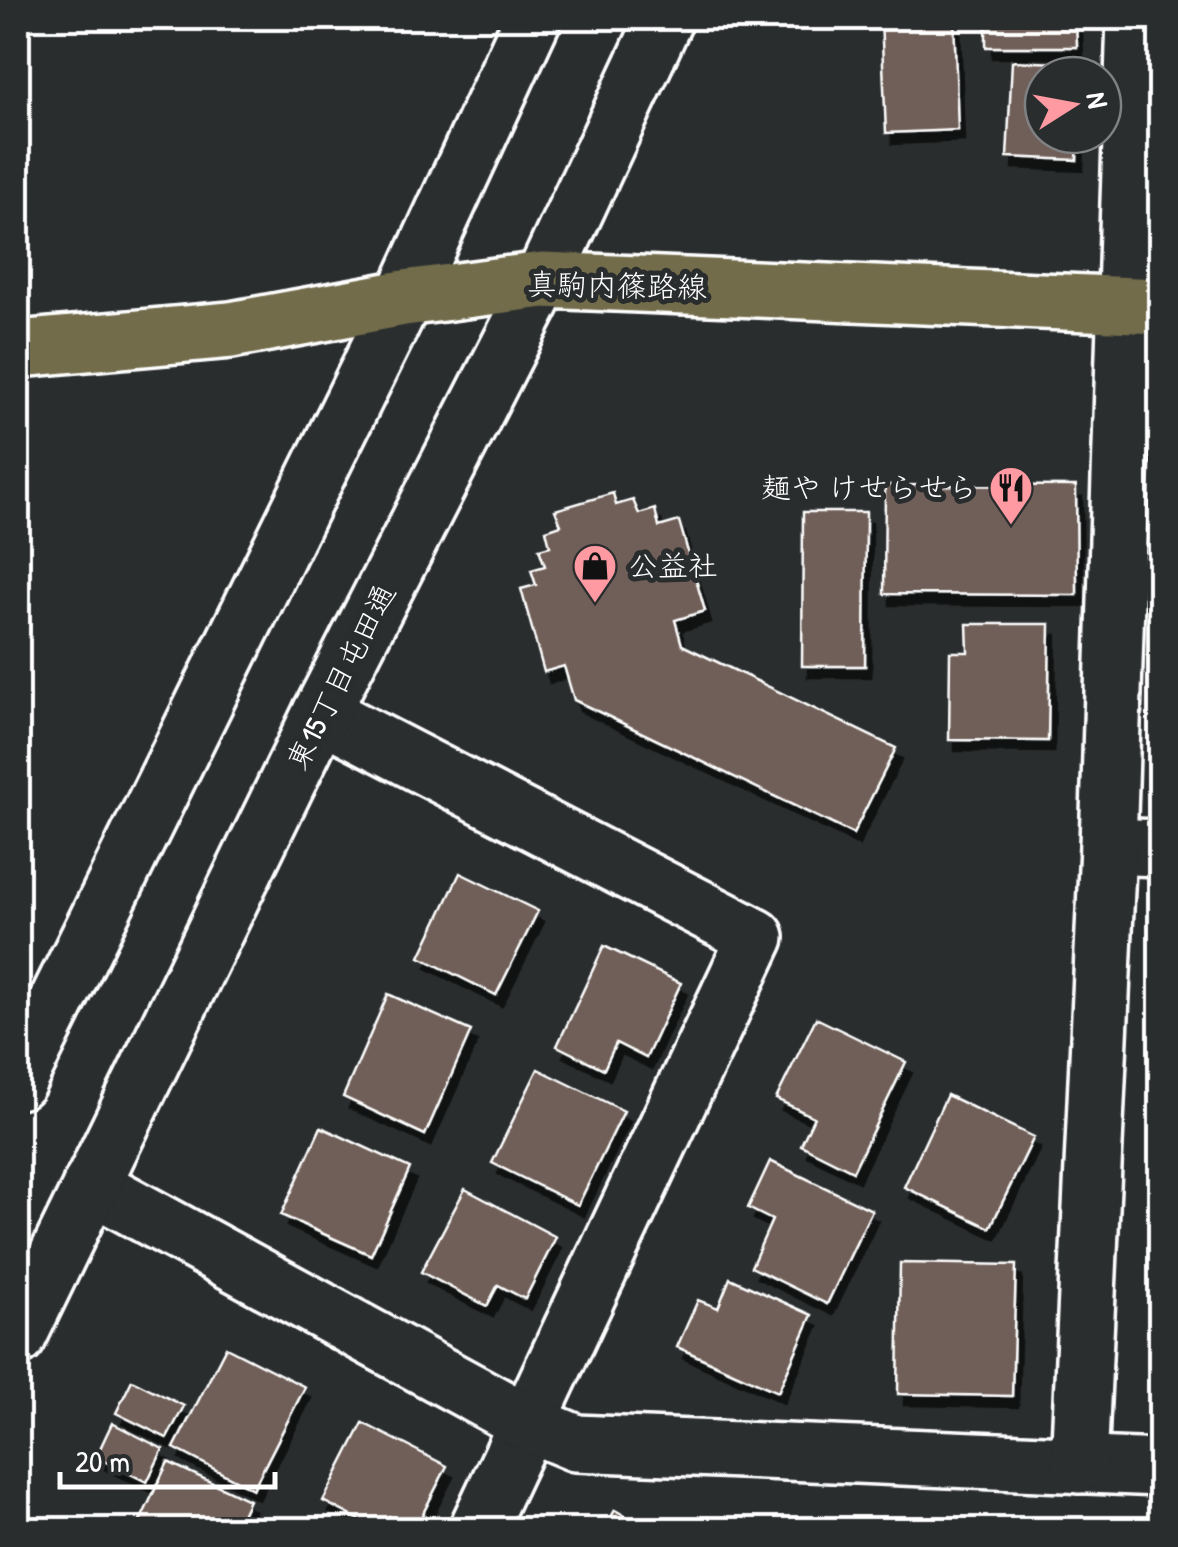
<svg xmlns="http://www.w3.org/2000/svg" width="1178" height="1547" viewBox="0 0 1178 1547" font-family="'Patrick Hand','Klee One',sans-serif">
  <defs>
    <filter id="shadow"><feDropShadow dx="6" dy="11" stdDeviation="0" flood-color="#0009"/></filter>
  </defs>
  <rect width="100%" height="100%" fill="#2a2d2e"/>
  <filter id="ink" filterUnits="userSpaceOnUse"><feTurbulence type="fractalNoise" baseFrequency=".01" numOctaves="2"/><feDisplacementMap in="SourceGraphic" scale="20" xChannelSelector="R" yChannelSelector="G"/><feConvolveMatrix kernelMatrix="1 2 1 2 8 2 1 2 1" color-interpolation-filters="sRGB"/></filter>
  <g filter="url(#ink)">
    <g fill="#705f58" stroke="#fff" stroke-width="2.5" filter="url(#shadow)">
      <polygon points="881,18 954,18 958,130 886,133"/>
      <polygon points="986,18 1076,18 1077,47 986,47"/>
      <polygon points="1012,61 1080,64 1080,75 1043,75 1043,135 1078,135 1077,160 1007,157"/>
      <polygon points="885,485 1076,486 1077,595 884,594"/>
      <polygon points="613,493 616,505 633,500 639,514 655,509 659,527 679,521 705,611 675,620 682,645 896,748 853,834 574,700 564,666 544,672 521,589 536,585 531,570 545,566 539,549 550,546 546,530 561,525 555,510"/>
      <polygon points="803,512 866,512 865,666 802,666"/>
      <polygon points="967,624 1050,624 1048,741 949,740 950,652 968,652"/>
      <polygon points="460,873 538,911 496,995 420,957"/>
      <polygon points="604,946 681,983 646,1058 616,1043 604,1069 557,1046"/>
      <polygon points="388,994 471,1031 425,1135 343,1097"/>
      <polygon points="816,1018 906,1062 853,1171 801,1145 814,1117 776,1099"/>
      <polygon points="538,1069 624,1111 578,1205 492,1163"/>
      <polygon points="947,1095 1034,1137 990,1228 904,1187"/>
      <polygon points="321,1127 410,1168 371,1255 281,1215"/>
      <polygon points="770,1161 872,1210 827,1304 751,1267 772,1220 748,1208"/>
      <polygon points="465,1189 556,1237 525,1299 498,1285 487,1306 421,1272"/>
      <polygon points="900,1263 1016,1265 1012,1396 898,1394"/>
      <polygon points="730,1278 812,1315 778,1392 677,1347 698,1300 718,1308"/>
      <polygon points="226,1347 305,1387 253,1489 174,1448"/>
      <polygon points="132,1380 184,1406 167,1438 116,1413"/>
      <polygon points="112,1423 163,1449 147,1482 96,1457"/>
      <polygon points="363,1423 447,1466 415,1529 389,1516 379,1530 323,1501"/>
      <polygon points="168,1462 249,1500 235,1530 136,1530"/>
      <polygon points="615,1510 650,1530 604,1530"/>
    </g>
    <g fill="none" stroke-linecap="round" stroke-linejoin="round">
      <defs>
        <g id="street">
          <polyline points="321,713 756,937 477,1530"/>
          <polyline points="1108,846 1160,848"/>
          <polyline points="91,1185 528,1423 576,1443 1160,1468"/>
          <polyline points="1079,1465 1108,846 1135,18"/>
        </g>
        <g id="secondary">
          <polyline points="18,1081 404,298 533,18"/>
          <polyline points="18,1337 321,713 543,280 665,18"/>
        </g>
        <polyline id="primary" points="18,349 231,330 404,298 543,280 1160,306"/>
      </defs>
      <use href="#street" stroke="#fff" stroke-width="62"/>
      <use href="#secondary" stroke="#fff" stroke-width="62"/>
      <use href="#primary" stroke="#fff" stroke-width="62"/>
      <use href="#street" stroke="#2a2d2e" stroke-width="55"/>
      <use href="#secondary" stroke="#2a2d2e" stroke-width="55"/>
      <use href="#primary" stroke="#726c4b" stroke-width="55"/>
    </g>
  </g>
  <defs>
    <symbol id="restaurant-pin" viewBox="-11 -11 22 30"><path d="M0 17L-7.5 6A9.5 9.5 0 1 1 7.5 6Z" fill="#ff9aa2" stroke="#2a2d2e"/><path d="M-5-6h1v4h1v-4h1v4h1v-4h1v5L-1.5 .5V6h-2V.5L-5-1ZM5-6V6H3V1.5H1.5Q1.5-4 5-6Z" fill="#111"/></symbol>
    <symbol id="shop-pin" viewBox="-11 -11 22 30"><path d="M0 17L-7.5 6A9.5 9.5 0 1 1 7.5 6Z" fill="#ff9aa2" stroke="#2a2d2e"/><path d="M-5-2.5h2.3a2.7 3.5 0 0 1 5.4 0H5L5.5 6h-11ZM-1.5-2.5h3a1.5 2.3 0 0 0-3 0Z" fill="#111"/></symbol>
  </defs>
  <g fill-rule="evenodd">
    <use href="#restaurant-pin" x="986" y="463" width="50" height="68"/>
    <use href="#shop-pin" x="570" y="541" width="50" height="68"/>
  </g>
  <g text-anchor="middle" stroke-width="10" stroke-linejoin="round" paint-order="stroke">
    <g font-size="30" fill="#fff" stroke="#2a2d2e">
      <text transform="translate(617 286) rotate(1)" y="10">真駒内篠路線</text>
      <text transform="translate(341 677) rotate(-63)" y="10">東15丁目屯田通</text>
    </g>
    <g font-size="30" fill="#fff" stroke="#2a2d2e" text-anchor="end">
      <text x="978" y="498">麺や けせらせら</text>
      <text x="628" y="576" text-anchor="start">公益社</text>
    </g>
  </g>
  <rect width="1178" height="1547" fill="none" stroke="#2a2d2e" stroke-width="60"/>
  <rect x="30" y="30" width="1118" height="1487" fill="none" stroke="#fff" stroke-width="4" filter="url(#ink)"/>
  <g transform="translate(1073 105) rotate(79)"><circle r="48" fill="#2a2d2e" stroke="#7f8182" stroke-width="2.5"/>
  <path d="M0-8L18 38L0 25L-18 38Z" fill="#ff9aa2"/>
  <text y="-15" font-size="28" font-weight="bold" text-anchor="middle" fill="#ffffff">N</text>
  </g>
  <path d="M60 1472v15h215v-15" fill="none" stroke="#ffffff" stroke-width="5"/>
  <text x="75" y="1472" font-size="30" fill="#ffffff" stroke="#2a2d2e" stroke-width="8" paint-order="stroke">20 m</text>
</svg>
